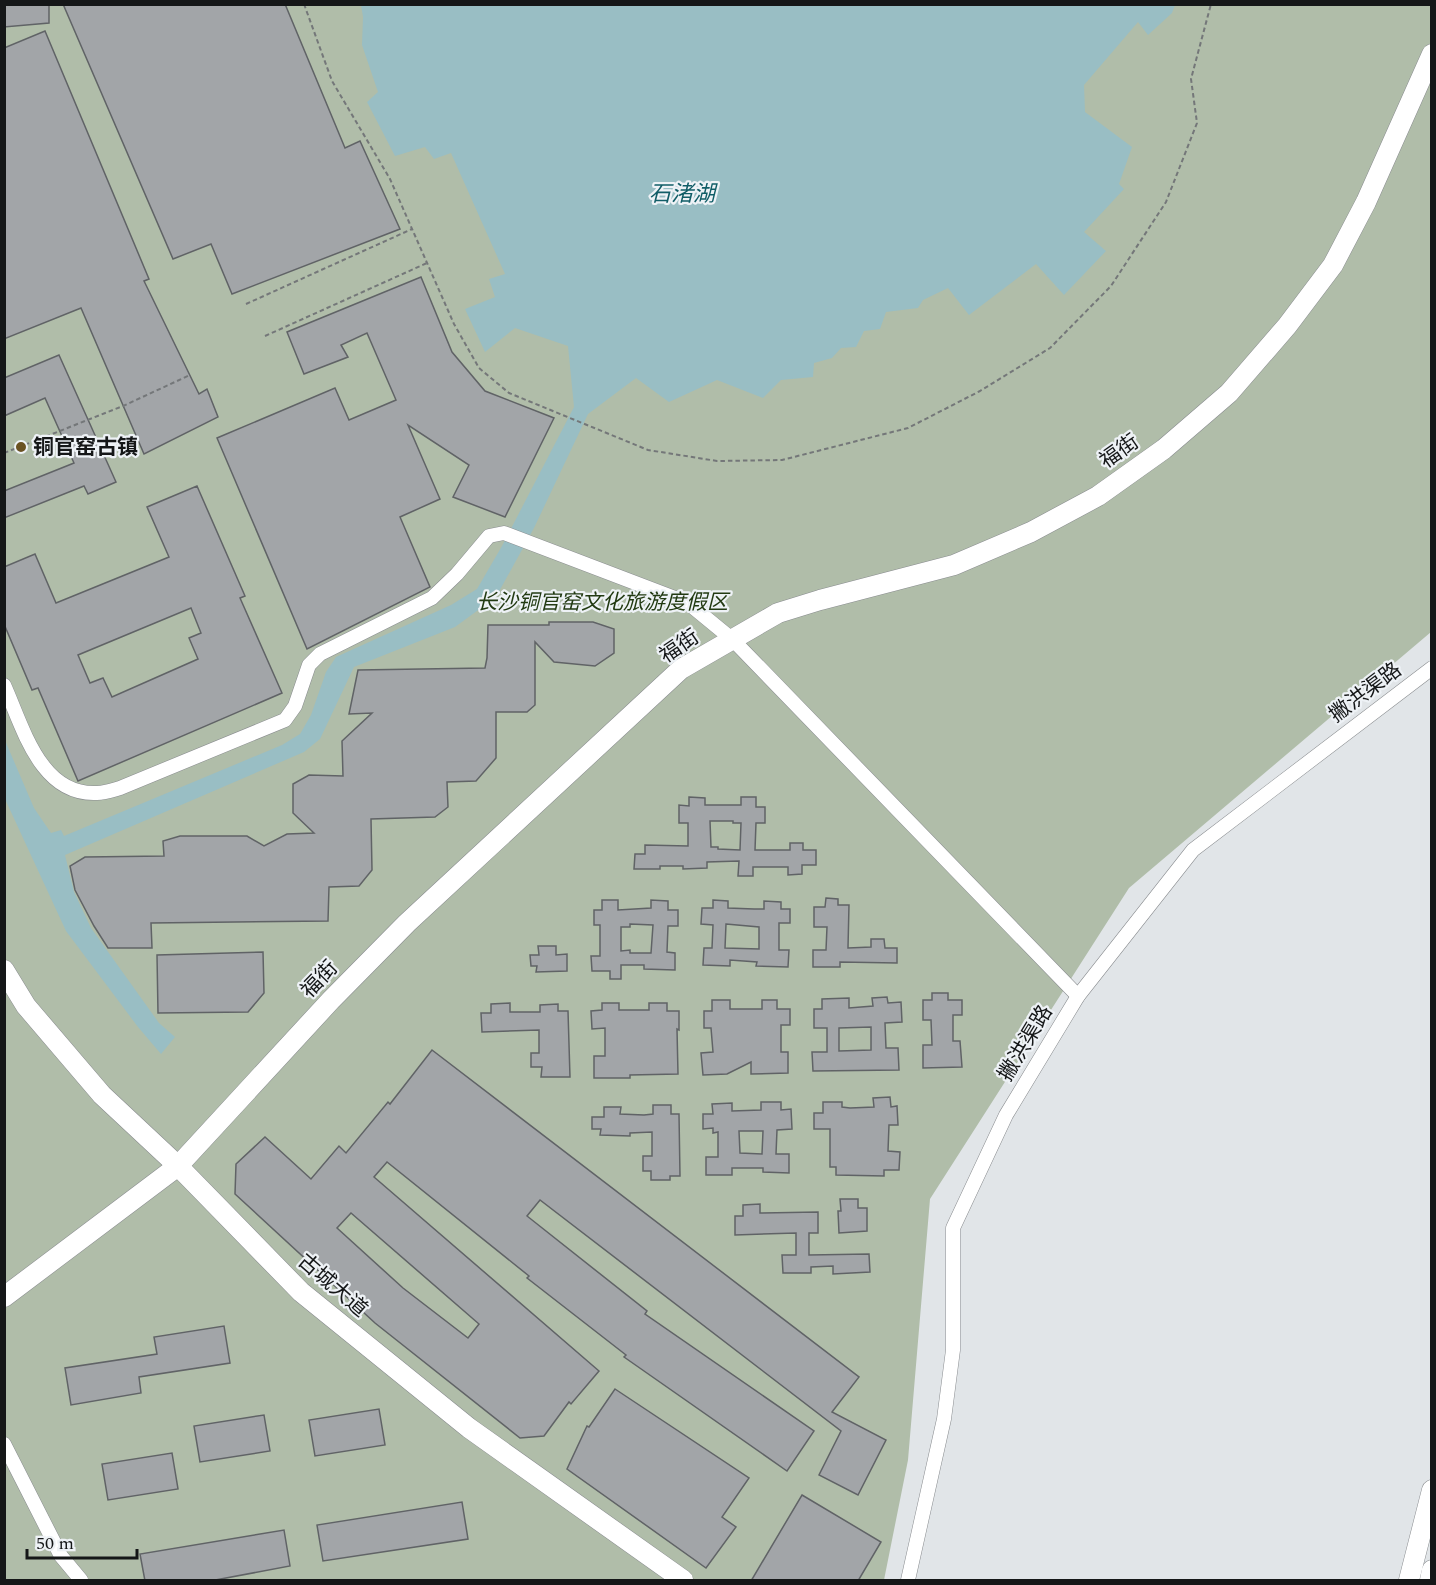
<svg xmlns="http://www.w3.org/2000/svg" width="1436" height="1585" viewBox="0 0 1436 1585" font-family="Spectral,'Noto Sans SC',serif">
  <rect width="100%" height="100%" fill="#e1e5e8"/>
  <polygon fill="#b0bda9" points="5,5 1431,5 1431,632 1129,888 930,1199 908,1460 884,1580 5,1580"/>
  <polygon fill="#99bec4" points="361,5 1175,5 1172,13 1148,35 1138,22 1084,85 1085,112 1132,147 1119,184 1124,189 1084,232 1106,251 1064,295 1036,264 969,315 948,288 923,300 918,308 886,312 880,329 864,331 856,347 841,348 832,358 814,363 813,377 781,380 763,398 717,380 669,402 636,378 588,414 534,528 496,597 455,627 354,667 320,739 304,752 65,855 74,892 91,928 159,1023 175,1037 161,1054 138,1027 66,931 5,799 4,738 34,808 51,833 61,830 64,836 282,745 300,734 311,715 326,672 336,657 451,605 477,589 502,546 574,407 568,346 515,328 485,352 465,309 495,297 489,279 505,274 451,153 434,159 425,147 395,156 367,102 378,92 362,45 363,17"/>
  <g fill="#a2a5a8" stroke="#606366" stroke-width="1.5" fill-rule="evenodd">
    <polygon points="4,4 49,4 49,23 4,27"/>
    <polygon points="63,4 285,4 345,148 360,141 400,229 232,294 211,244 173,259"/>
    <polygon points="45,31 149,279 144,281 199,394 207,389 218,417 144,454 81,308 4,339 4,48"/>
    <polygon points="421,277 452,352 485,391 554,418 505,517 453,497 469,465 408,425 440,499 400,517 430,587 307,649 217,438 335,388 349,420 396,400 367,333 341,345 348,357 304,374 287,332"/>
    <polygon points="59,355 116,482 88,494 84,486 4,518 4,491 74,463 45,398 4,416 4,378"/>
    <path d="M197,486l48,110 -5,2 42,95 -204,88 -40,-93 -6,2 -28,-66v-57l31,-13 21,49 113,-46 -22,-50zM191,608l10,25 -12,5 9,21 -86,38 -9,-19 -13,5 -12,-28z"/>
    <polygon points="549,622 593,622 614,629 614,653 595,666 554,662 535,642 535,705 527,712 496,712 496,758 476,781 447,782 448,807 435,817 371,819 372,870 359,886 329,887 328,921 151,923 152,948 108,948 94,926 75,890 70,866 85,857 164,856 163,841 180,836 247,836 264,846 287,834 314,833 293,813 293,784 309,775 343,776 342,741 372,713 349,714 358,670 485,668 487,658 488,625 549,625"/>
    <path d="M689,797l16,1v7h36v-8h15v10h9v16h-9l-1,27h35v-7h13v7h13v15h-14v9l-14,1v-8h-35v9h-15l1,-15 -32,1v6l-24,1v-3h-23v3h-26l1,-15h10v-9l43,1v-23h-9v-18l10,1zM710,821h23v2h8l-1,27 -22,-1v-2h-7z"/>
    <polygon points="826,898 838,899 838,905 849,905 848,948 871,947 871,939 884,939 885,948 897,948 897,963 840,962 840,967 813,967 813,950 826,950 827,927 814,927 814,907 825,907"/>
    <path d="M602,900h16v10l33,-2v-8l17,1v9h10v16h-10l-1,26 8,1v17l-31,-1v-4h-23v14h-11v-8h-18l-1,-15h9v-31h-6v-15h8zM630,924l23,1 -2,28h-21v-3l-9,1v-24h9z"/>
    <path d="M713,900l15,1v7l26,1h10v-8l17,1v7h9v14h-11v27h10l-1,17 -32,-1 1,-4 -27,-2v6l-27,-1 1,-17h8l1,-23 -12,-1 1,-16h11zM726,924l33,3v22l-34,-1z"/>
    <polygon points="538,946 556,946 556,955 567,954 567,971 536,972 537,966 531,966 530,955 539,955"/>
    <polygon points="263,952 264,993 248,1012 158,1013 157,955"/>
    <polygon points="932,993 948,993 948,1000 962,1000 962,1015 953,1015 953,1041 960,1041 962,1067 923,1068 923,1045 932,1045 931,1020 923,1020 923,1000 932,1000"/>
    <path d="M887,997l1,6 13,-1 1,20 -17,1 1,25h12l1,22 -86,1 -1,-19h15v-24h-13v-19h8v-10l27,-1v10l24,-2 -1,-8zM871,1027v23l-32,1v-23z"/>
    <polygon points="712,1000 730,1000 730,1009 762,1009 762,1000 777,1000 777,1009 790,1009 790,1025 781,1025 781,1052 788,1052 788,1073 751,1074 751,1062 727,1074 703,1075 701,1053 713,1052 711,1028 704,1028 704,1011 712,1011"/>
    <polygon points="510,1003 510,1012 540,1012 540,1005 558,1004 558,1011 568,1011 570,1077 541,1077 542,1067 531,1067 531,1053 539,1053 539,1030 482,1032 481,1013 491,1013 491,1004"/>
    <polygon points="602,1003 619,1003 619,1010 649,1010 649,1003 667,1003 667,1011 679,1011 679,1030 677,1029 678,1074 630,1075 630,1078 594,1078 594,1056 605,1056 605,1028 592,1029 591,1011 602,1010"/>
    <path d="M432,1050l427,327 -27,35 54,28 -28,55 -39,-20 22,-44 -301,-231 -13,16 120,95 -2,3 169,117 -27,40 -163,-114 2,-2 -99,-77 2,-2 -142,-114 -13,15 225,194 -28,33 -2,-2 -25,34 -24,2 -145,-115 -140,-129 1,-30 29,-27 46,42 28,-33 7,7 42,-51 2,2zM351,1213l128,111 -11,14 -65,-50 -66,-60z"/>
    <polygon points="890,1097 891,1107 897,1106 898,1125 889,1125 888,1151 900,1152 899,1170 884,1170 884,1176 836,1175 836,1167 830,1167 830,1129 814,1129 814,1113 823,1113 823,1102 842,1102 842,1107 850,1108 874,1107 873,1098"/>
    <path d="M761,1102h20v8l10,-1 1,20 -15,1 -1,24h13v19l-26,-1v-4h-31v7h-26v-18h12v-25l-5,1v-5l-10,1v-15h10l-1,-10 20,-1v8l29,-1zM739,1131h24l-1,23 -22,-1z"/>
    <polygon points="653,1105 671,1105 671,1114 679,1114 680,1176 670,1176 670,1180 651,1180 651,1171 643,1171 643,1156 652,1156 652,1132 630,1133 630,1136 600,1135 601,1129 592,1129 592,1117 604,1117 604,1107 621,1107 620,1114 644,1115 653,1114"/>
    <polygon points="840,1199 858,1199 858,1208 867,1208 867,1231 839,1233 838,1211 841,1211"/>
    <polygon points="760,1204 760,1213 818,1212 818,1233 809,1233 809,1255 869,1254 870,1272 833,1274 833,1266 811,1267 811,1273 783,1273 782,1255 796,1255 796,1233 735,1235 735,1216 743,1216 743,1205"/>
    <polygon points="224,1326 230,1363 139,1377 141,1393 71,1405 65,1368 157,1354 154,1337"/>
    <polygon points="615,1389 749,1478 722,1517 736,1527 706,1568 567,1469 587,1426 589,1427"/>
    <polygon points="379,1409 385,1445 315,1456 309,1420"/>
    <polygon points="264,1415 270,1451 200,1462 194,1426"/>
    <polygon points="172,1453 178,1489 108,1500 102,1464"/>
    <polygon points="802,1495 881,1542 858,1581 751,1581"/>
    <polygon points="462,1502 468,1539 323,1561 317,1525"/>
    <polygon points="284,1530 290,1566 210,1581 145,1581 140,1554"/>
  </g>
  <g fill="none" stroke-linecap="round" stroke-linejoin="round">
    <defs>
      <g id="street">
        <path d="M4,685c19,42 36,111 93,108 8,0 16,-3 23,-5l165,-68 10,-14 14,-41 11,-11 112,-56 25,-24 32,-38 15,-3 184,70 45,37 345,356"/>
        <polyline points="4,1444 61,1556 81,1580"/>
        <polyline points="908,1580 944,1419 953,1350 953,1228 1006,1115 1078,996 1193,850 1432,668"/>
      </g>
      <g id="secondary">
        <polyline points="4,970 26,1006 102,1095 178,1166 301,1292 469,1428 683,1580"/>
        <polyline points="4,1297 178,1166 331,1000 407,923 681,669 778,613 820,600 954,565 1031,532 1098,496 1164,449 1229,393 1287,326 1333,265 1366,202 1432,54"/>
        <polyline points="1409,1580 1432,1490"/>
        <polyline points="1430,1580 1432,1570"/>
      </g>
    </defs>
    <use href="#street" stroke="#898c8f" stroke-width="15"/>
    <use href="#secondary" stroke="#898c8f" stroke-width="21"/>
    <g stroke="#747779" stroke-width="2" stroke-dasharray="4.5 3" stroke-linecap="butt">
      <polyline points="304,4 332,81 390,179 454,324 479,368 509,393 648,450 717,461 782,460 908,428 980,391 1050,348 1111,286 1166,202 1197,123 1191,79 1211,4"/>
      <polyline points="246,304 412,229"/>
      <polyline points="265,336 427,263"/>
      <polyline points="4,453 123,406 190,375"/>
    </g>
    <use href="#street" stroke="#fff" stroke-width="14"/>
    <use href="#secondary" stroke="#fff" stroke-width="20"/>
  </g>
  <circle fill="#6a5222" stroke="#eef2f6" stroke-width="2" cx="21" cy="447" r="6"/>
  <g text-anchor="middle" stroke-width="4.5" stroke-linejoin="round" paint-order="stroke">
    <g font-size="21" font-weight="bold" fill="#151718" stroke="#eef2f6" text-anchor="start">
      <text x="33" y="454">铜官窑古镇</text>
    </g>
    <g font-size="21" fill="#151718" stroke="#eef2f6">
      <text transform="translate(1119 451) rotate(-35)" y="7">福街</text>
      <text transform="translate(679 646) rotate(-34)" y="7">福街</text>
      <text transform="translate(1365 692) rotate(-37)" y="7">撇洪渠路</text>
      <text transform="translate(319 979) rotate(-46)" y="7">福街</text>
      <text transform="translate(1025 1043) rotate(-59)" y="7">撇洪渠路</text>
      <text transform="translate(333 1285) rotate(41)" y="7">古城大道</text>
    </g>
    <g font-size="21" font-style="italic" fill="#223a12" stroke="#eef2f6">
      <text x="602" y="609">长沙铜官窑文化旅游度假区</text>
    </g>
    <g font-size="22" font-style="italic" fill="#115d67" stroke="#eef2f6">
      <text x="682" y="201">石渚湖</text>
    </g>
  </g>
  <rect width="1436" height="1585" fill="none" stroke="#151718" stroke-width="12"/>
  <path d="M27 1549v9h110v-9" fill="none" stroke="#151718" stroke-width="3"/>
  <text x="36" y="1549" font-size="18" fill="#151718" stroke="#eef2f6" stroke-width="4.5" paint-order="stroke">50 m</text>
</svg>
